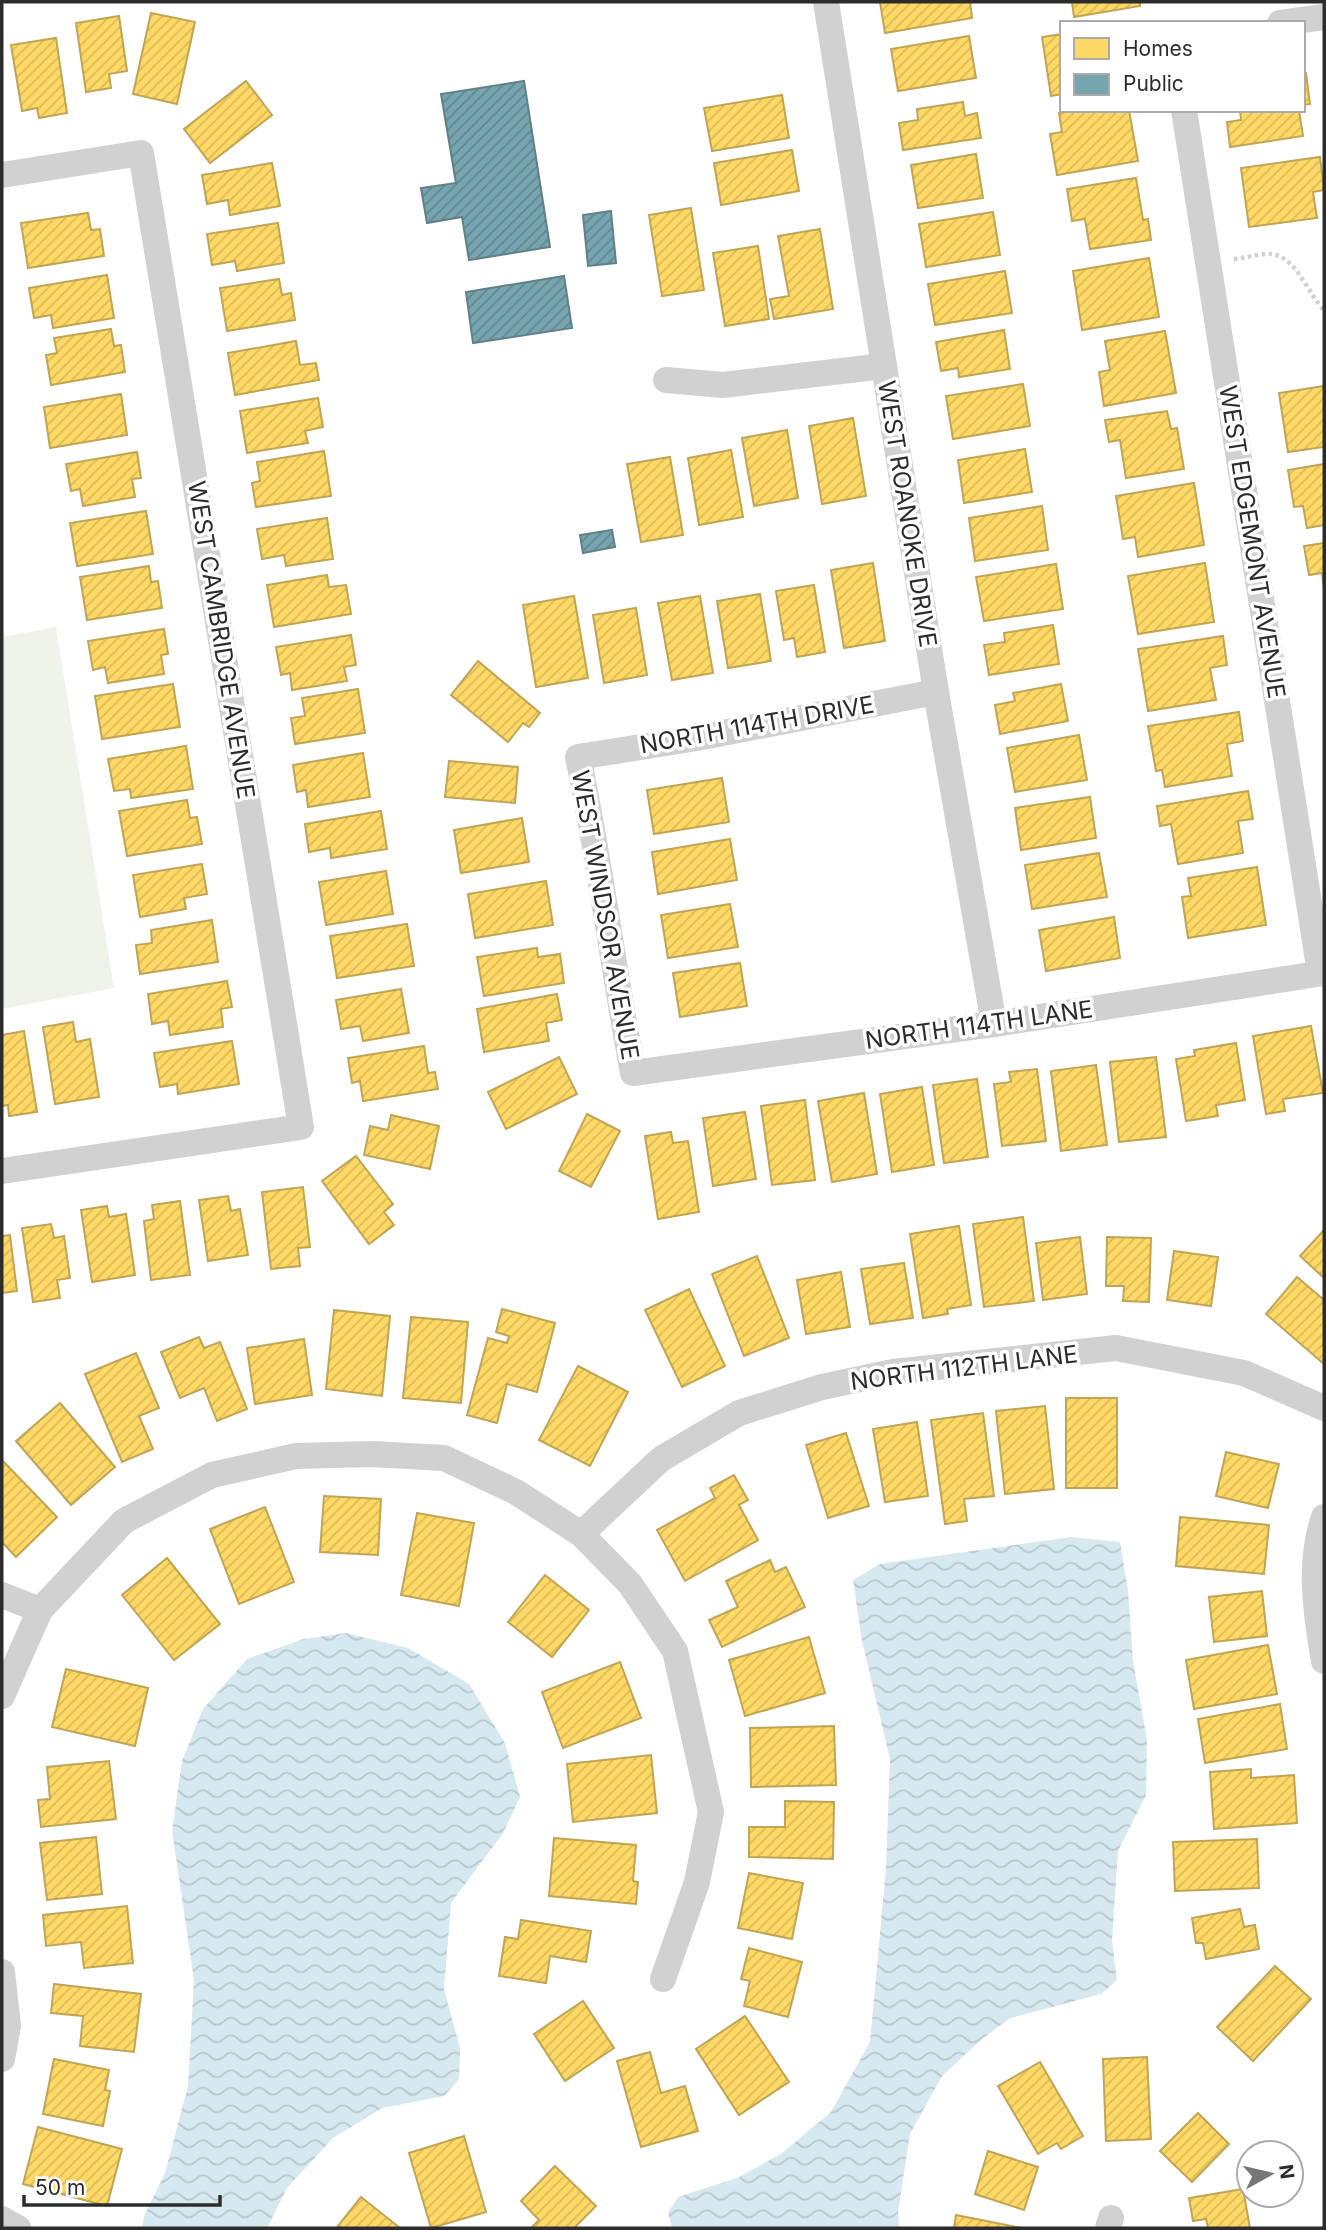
<svg xmlns="http://www.w3.org/2000/svg" width="1326" height="2230" viewBox="0 0 1326 2230" font-family="Inter,sans-serif">
  <defs>
    <pattern id="water-waves" width="16" height="10" patternUnits="userSpaceOnUse" patternTransform="scale(1.75)"><rect width="16" height="10" fill="#d6e8f0"/><path d="M0 5q4-4 8 0t8 0" fill="none" stroke="#b8c7ce"/></pattern>
    <pattern id="homes-hatch" width="6" height="6" patternUnits="userSpaceOnUse" patternTransform="scale(1.75)"><rect width="6" height="6" fill="#ffd966"/><path d="M-1 1l2-2M0 6l6-6M5 7l2-2" fill="none" stroke="#dbba59"/></pattern>
    <pattern id="public-hatch" width="6" height="6" patternUnits="userSpaceOnUse" patternTransform="scale(1.75)"><rect width="6" height="6" fill="#76a5af"/><path d="M-1 1l2-2M0 6l6-6M5 7l2-2" fill="none" stroke="#61878f"/></pattern>
  </defs>
  <rect width="100%" height="100%" fill="#fff"/>
  <polygon fill="#f0f3ea" points="56,627 114,988 2,1009 2,637"/>
  <g fill="url(#water-waves)">
    <polygon points="1071,1537 1120,1542 1128,1590 1133,1661 1147,1740 1146,1795 1118,1851 1112,1940 1117,1980 1101,1994 1010,2018 982,2039 942,2076 910,2134 898,2212 899,2228 672,2228 668,2212 678,2197 737,2178 781,2154 831,2112 870,2042 886,1868 890,1759 862,1641 853,1580 880,1564"/>
    <polygon points="346,1633 408,1648 469,1684 505,1743 520,1797 503,1833 451,1903 444,1989 460,2048 459,2079 444,2096 382,2108 333,2138 287,2188 267,2228 142,2228 144,2216 165,2173 188,2086 194,1980 172,1831 182,1761 203,1709 247,1659 304,1639"/>
  </g>
  <g fill="url(#homes-hatch)" stroke="#c0a555" stroke-width="2">
    <polygon points="880,2 970,2 972,18 885,33"/>
    <polygon points="1072,2 1140,2 1140,6 1074,17"/>
    <polygon points="151,13 195,22 177,104 133,94"/>
    <polygon points="119,16 127,71 109,74 111,88 86,92 76,23"/>
    <polygon points="1062,34 1062,94 1051,96 1042,37"/>
    <polygon points="969,36 976,78 898,91 891,49"/>
    <polygon points="56,38 67,113 39,118 37,108 22,111 11,45"/>
    <polygon points="1306,73 1310,104 1303,105 1303,74"/>
    <polygon points="246,81 272,115 210,163 184,129"/>
    <polygon points="782,95 789,138 712,151 704,108"/>
    <polygon points="963,102 965,116 977,113 981,138 903,150 899,123 918,120 917,109"/>
    <polygon points="1075,110 1129,110 1138,161 1057,175 1050,134 1062,132 1059,113"/>
    <polygon points="1240,110 1299,110 1303,136 1230,147 1227,122 1241,120"/>
    <polygon points="792,150 799,191 721,205 714,163"/>
    <polygon points="976,154 983,198 918,208 911,165"/>
    <polygon points="1320,157 1324,190 1313,192 1317,218 1249,227 1241,168"/>
    <polygon points="272,163 280,206 230,215 228,200 207,204 202,175"/>
    <polygon points="1136,178 1143,220 1148,219 1151,240 1090,249 1085,219 1072,221 1067,189"/>
    <polygon points="691,208 704,290 662,296 649,215"/>
    <polygon points="993,212 1000,255 926,267 919,224"/>
    <polygon points="88,213 91,230 100,229 104,256 28,268 21,223"/>
    <polygon points="278,223 284,263 237,271 235,261 212,265 207,234"/>
    <polygon points="820,229 833,309 774,319 770,299 789,296 778,236"/>
    <polygon points="758,246 769,319 725,326 713,253"/>
    <polygon points="1149,258 1159,317 1082,330 1073,271"/>
    <polygon points="1005,271 1012,313 935,325 928,284"/>
    <polygon points="107,275 114,318 53,328 51,315 34,318 29,288"/>
    <polygon points="279,279 282,295 291,293 295,320 227,331 220,288"/>
    <polygon points="111,329 114,346 121,345 125,372 51,385 46,355 57,353 54,338"/>
    <polygon points="1004,330 1010,369 959,377 958,368 941,371 936,342"/>
    <polygon points="1165,331 1176,393 1104,406 1099,372 1110,370 1105,341"/>
    <polygon points="296,341 300,365 316,363 319,380 235,395 228,353"/>
    <polygon points="1023,384 1030,426 953,439 946,396"/>
    <polygon points="1324,386 1324,447 1288,452 1279,393"/>
    <polygon points="121,394 127,435 50,448 44,407"/>
    <polygon points="318,398 323,427 305,431 308,443 247,453 240,411"/>
    <polygon points="1167,411 1171,429 1177,428 1184,469 1126,478 1120,440 1109,442 1105,420"/>
    <polygon points="853,418 866,496 822,504 809,426"/>
    <polygon points="787,430 798,498 754,506 742,438"/>
    <polygon points="1025,449 1032,492 964,503 958,460"/>
    <polygon points="731,450 743,517 699,525 688,458"/>
    <polygon points="324,451 331,496 256,507 252,483 260,481 257,462"/>
    <polygon points="137,452 141,478 132,479 135,497 83,506 80,489 71,491 66,464"/>
    <polygon points="670,457 683,535 641,542 627,464"/>
    <polygon points="1324,464 1324,525 1307,528 1303,506 1294,507 1288,470"/>
    <polygon points="1194,483 1204,545 1138,557 1135,537 1123,539 1116,496"/>
    <polygon points="1042,506 1048,550 975,561 969,518"/>
    <polygon points="146,511 153,554 77,566 70,523"/>
    <polygon points="327,518 333,559 286,566 284,555 262,559 257,529"/>
    <polygon points="1324,543 1324,588 1322,573 1309,575 1304,546"/>
    <polygon points="873,563 885,641 844,648 831,570"/>
    <polygon points="1205,563 1214,622 1138,634 1128,576"/>
    <polygon points="1056,564 1063,609 984,621 976,577"/>
    <polygon points="149,566 151,582 158,581 162,608 87,620 80,577"/>
    <polygon points="327,575 329,587 346,585 351,614 274,627 267,585"/>
    <polygon points="814,585 825,652 797,657 794,638 784,640 776,591"/>
    <polygon points="760,594 771,661 728,668 717,601"/>
    <polygon points="574,596 588,678 536,687 523,605"/>
    <polygon points="700,596 713,673 672,680 658,603"/>
    <polygon points="636,608 647,675 604,683 593,615"/>
    <polygon points="1053,625 1059,664 989,675 984,645 1005,642 1004,633"/>
    <polygon points="164,629 168,654 161,655 164,674 108,683 105,667 93,670 88,641"/>
    <polygon points="351,635 356,665 344,667 347,681 292,690 290,673 281,675 276,647"/>
    <polygon points="1223,636 1227,665 1210,668 1216,700 1148,711 1138,649"/>
    <polygon points="478,661 540,713 529,727 523,723 508,742 451,695"/>
    <polygon points="173,684 180,727 102,739 95,696"/>
    <polygon points="1061,684 1068,721 1000,734 995,705 1015,701 1013,693"/>
    <polygon points="358,689 365,733 295,744 291,718 305,716 302,698"/>
    <polygon points="1239,712 1243,741 1227,744 1232,776 1165,787 1162,770 1156,771 1148,726"/>
    <polygon points="1079,735 1087,780 1015,792 1007,748"/>
    <polygon points="186,746 193,789 131,798 130,789 114,791 108,759"/>
    <polygon points="363,753 370,797 308,807 306,790 297,792 293,765"/>
    <polygon points="449,761 518,767 515,803 445,797"/>
    <polygon points="722,778 729,822 654,834 647,790"/>
    <polygon points="1248,791 1253,819 1238,821 1243,853 1178,864 1171,824 1160,826 1157,806"/>
    <polygon points="1090,797 1096,838 1021,850 1015,808"/>
    <polygon points="187,800 190,818 197,817 202,844 127,856 119,811"/>
    <polygon points="381,811 387,849 331,858 330,848 309,852 305,824"/>
    <polygon points="522,818 529,862 461,873 454,830"/>
    <polygon points="730,839 737,880 658,894 652,852"/>
    <polygon points="1099,853 1107,897 1032,909 1025,865"/>
    <polygon points="202,864 207,894 184,898 186,909 140,917 133,875"/>
    <polygon points="1257,867 1266,925 1188,938 1182,897 1191,896 1188,878"/>
    <polygon points="386,871 393,914 326,925 319,882"/>
    <polygon points="546,881 553,925 475,938 468,894"/>
    <polygon points="730,904 738,947 668,958 661,915"/>
    <polygon points="1114,917 1120,958 1046,971 1039,930"/>
    <polygon points="212,920 218,962 140,974 136,945 152,943 151,930"/>
    <polygon points="407,924 414,966 337,978 330,936"/>
    <polygon points="537,948 538,957 560,954 564,983 484,996 477,957"/>
    <polygon points="740,963 747,1006 680,1017 673,973"/>
    <polygon points="227,981 232,1007 221,1009 223,1027 170,1035 168,1021 152,1024 148,994"/>
    <polygon points="401,989 409,1033 363,1041 360,1026 341,1029 336,1000"/>
    <polygon points="557,994 562,1020 546,1023 549,1041 484,1052 477,1009"/>
    <polygon points="73,1022 76,1042 90,1039 99,1097 55,1104 43,1027"/>
    <polygon points="1311,1026 1323,1093 1283,1099 1285,1111 1266,1114 1253,1036"/>
    <polygon points="24,1031 37,1112 9,1116 8,1105 2,1106 2,1035"/>
    <polygon points="232,1041 239,1084 178,1094 177,1084 160,1087 154,1053"/>
    <polygon points="1236,1043 1245,1100 1216,1105 1218,1116 1186,1121 1176,1059 1195,1056 1194,1050"/>
    <polygon points="424,1046 428,1073 435,1072 438,1089 363,1101 360,1081 352,1083 348,1058"/>
    <polygon points="559,1057 577,1094 506,1129 488,1092"/>
    <polygon points="1156,1057 1166,1137 1119,1142 1110,1062"/>
    <polygon points="1096,1065 1107,1145 1061,1151 1051,1071"/>
    <polygon points="1037,1069 1046,1141 1002,1146 994,1084 1011,1082 1009,1072"/>
    <polygon points="977,1079 988,1157 944,1163 933,1085"/>
    <polygon points="922,1087 934,1165 892,1172 880,1094"/>
    <polygon points="864,1093 877,1174 832,1182 818,1101"/>
    <polygon points="805,1100 815,1180 772,1185 761,1106"/>
    <polygon points="745,1112 756,1179 713,1186 703,1118"/>
    <polygon points="587,1114 620,1131 591,1187 559,1171"/>
    <polygon points="391,1115 439,1126 430,1169 364,1155 370,1126 388,1130"/>
    <polygon points="671,1132 673,1143 688,1141 699,1212 658,1219 645,1136"/>
    <polygon points="356,1156 393,1204 384,1212 394,1225 369,1244 322,1181"/>
    <polygon points="303,1187 310,1247 298,1248 300,1266 271,1269 262,1192"/>
    <polygon points="228,1196 231,1211 240,1209 248,1255 208,1261 199,1200"/>
    <polygon points="180,1201 190,1275 151,1280 144,1221 154,1219 152,1205"/>
    <polygon points="107,1206 109,1217 126,1214 135,1275 92,1282 81,1210"/>
    <polygon points="1023,1217 1034,1301 984,1307 973,1224"/>
    <polygon points="51,1224 54,1238 64,1236 70,1278 57,1280 60,1298 33,1302 22,1228"/>
    <polygon points="959,1226 971,1305 947,1309 948,1314 923,1318 910,1234"/>
    <polygon points="1324,1230 1324,1278 1300,1256"/>
    <polygon points="10,1235 17,1291 2,1293 2,1236"/>
    <polygon points="1080,1237 1087,1294 1043,1300 1036,1243"/>
    <polygon points="1107,1237 1151,1238 1149,1302 1123,1301 1124,1286 1106,1286"/>
    <polygon points="1174,1251 1218,1257 1211,1306 1167,1300"/>
    <polygon points="757,1256 789,1338 744,1356 712,1274"/>
    <polygon points="904,1263 913,1318 870,1324 861,1269"/>
    <polygon points="841,1272 850,1327 806,1334 797,1280"/>
    <polygon points="1297,1277 1324,1300 1324,1364 1266,1314"/>
    <polygon points="689,1289 725,1366 682,1387 645,1310"/>
    <polygon points="502,1309 555,1323 537,1392 507,1384 497,1423 467,1415 488,1338 507,1343 509,1336 496,1332"/>
    <polygon points="334,1310 390,1316 382,1396 326,1389"/>
    <polygon points="411,1317 468,1322 461,1403 403,1398"/>
    <polygon points="199,1337 204,1348 220,1342 247,1409 217,1421 204,1388 180,1398 161,1352"/>
    <polygon points="304,1339 312,1395 255,1404 247,1348"/>
    <polygon points="136,1353 159,1408 139,1416 153,1449 122,1462 85,1374"/>
    <polygon points="578,1366 628,1392 590,1466 539,1440"/>
    <rect x="1066" y="1398" width="51" height="90"/>
    <polygon points="60,1403 115,1467 71,1505 16,1441"/>
    <polygon points="1045,1406 1054,1489 1005,1494 996,1411"/>
    <polygon points="983,1413 994,1496 964,1499 967,1521 945,1524 931,1420"/>
    <polygon points="917,1422 928,1496 885,1502 873,1429"/>
    <polygon points="846,1433 869,1506 828,1518 806,1445"/>
    <polygon points="1226,1452 1279,1464 1268,1508 1216,1496"/>
    <polygon points="2,1460 57,1517 16,1557 2,1542"/>
    <polygon points="734,1475 748,1500 739,1505 758,1540 685,1581 657,1530 715,1498 710,1488"/>
    <polygon points="324,1496 381,1499 378,1555 320,1552"/>
    <polygon points="265,1507 294,1582 239,1604 210,1529"/>
    <polygon points="417,1513 474,1523 459,1606 401,1595"/>
    <polygon points="1180,1517 1269,1525 1264,1574 1176,1566"/>
    <polygon points="167,1558 220,1624 174,1660 122,1595"/>
    <polygon points="770,1560 775,1572 786,1567 805,1607 722,1647 709,1620 738,1607 726,1581"/>
    <polygon points="545,1575 589,1610 552,1657 508,1622"/>
    <polygon points="1262,1591 1267,1636 1214,1642 1209,1597"/>
    <polygon points="809,1637 825,1693 745,1716 729,1660"/>
    <polygon points="1268,1645 1277,1694 1194,1709 1186,1660"/>
    <polygon points="620,1662 641,1718 563,1748 542,1692"/>
    <polygon points="66,1669 148,1688 135,1746 52,1727"/>
    <polygon points="1280,1704 1287,1749 1205,1763 1198,1719"/>
    <polygon points="834,1726 836,1785 751,1787 750,1728"/>
    <polygon points="651,1755 657,1813 573,1822 567,1764"/>
    <polygon points="109,1761 116,1819 41,1827 38,1800 50,1799 47,1767"/>
    <polygon points="1251,1769 1251,1778 1294,1775 1297,1823 1214,1829 1210,1772"/>
    <polygon points="785,1801 834,1802 833,1859 749,1857 749,1827 785,1827"/>
    <polygon points="96,1837 102,1894 47,1900 40,1843"/>
    <polygon points="554,1838 636,1845 633,1881 638,1882 636,1904 549,1896"/>
    <polygon points="1257,1839 1259,1888 1175,1891 1173,1842"/>
    <polygon points="749,1873 803,1883 792,1939 738,1928"/>
    <polygon points="127,1906 133,1963 84,1968 81,1942 46,1946 43,1915"/>
    <polygon points="1240,1909 1244,1927 1255,1925 1259,1949 1206,1959 1203,1943 1196,1943 1192,1918"/>
    <polygon points="521,1920 591,1931 586,1962 550,1956 546,1983 499,1976 505,1937 518,1939"/>
    <polygon points="749,1948 802,1962 788,2017 744,2006 750,1981 741,1979"/>
    <polygon points="1275,1966 1311,1999 1253,2061 1217,2027"/>
    <polygon points="54,1984 141,1994 134,2052 80,2046 83,2016 51,2013"/>
    <polygon points="583,2001 614,2048 565,2081 534,2034"/>
    <polygon points="745,2016 789,2082 739,2115 696,2049"/>
    <polygon points="650,2052 661,2093 685,2086 698,2131 641,2147 617,2061"/>
    <polygon points="1147,2057 1151,2139 1106,2141 1103,2059"/>
    <polygon points="54,2059 109,2070 105,2090 110,2091 103,2126 43,2114"/>
    <polygon points="1040,2062 1083,2136 1061,2149 1057,2143 1038,2154 998,2086"/>
    <polygon points="1198,2113 1229,2144 1192,2182 1160,2151"/>
    <polygon points="38,2127 122,2149 107,2206 23,2184"/>
    <polygon points="464,2136 486,2212 431,2228 409,2153"/>
    <polygon points="988,2151 1038,2167 1024,2210 975,2194"/>
    <polygon points="555,2166 596,2206 574,2228 531,2228 539,2220 521,2201"/>
    <polygon points="1243,2189 1250,2228 1208,2228 1206,2219 1193,2221 1189,2198"/>
    <polygon points="361,2197 400,2228 342,2228 338,2226"/>
    <polygon points="956,2215 1022,2228 954,2228"/>
  </g>
  <g fill="url(#public-hatch)" stroke="#608188" stroke-width="2">
    <polygon points="524,81 550,247 469,260 462,217 427,223 421,188 456,183 441,94"/>
    <polygon points="611,211 616,263 588,266 583,215"/>
    <polygon points="564,276 572,328 473,343 466,292"/>
    <polygon points="612,530 615,547 583,553 580,535"/>
  </g>
  <g fill="none" stroke-linecap="round" stroke-linejoin="round">
    <path stroke="#d1d1d1" stroke-width="4.5" stroke-dasharray="3.5 3.5" stroke-linecap="butt" d="M1234,259c12,-1 27,-6 38,-5 24,3 37,41 52,56"/>
    <g stroke="#d1d1d1" stroke-width="26">
      <polyline points="826,2 936,692 994,1024"/>
      <polyline points="1280,23 1324,17"/>
      <polyline points="1184,110 1320,973"/>
      <polyline points="2,175 141,153 301,1127 2,1171"/>
      <polyline points="666,380 723,385 884,366"/>
      <path d="M936,692l-239,46 -119,19c22,104 35,211 55,316l361,-49 330,-51"/>
      <path d="M1324,1517c-16,46 -8,97 0,144"/>
      <polyline points="581,1534 630,1584 675,1651 711,1812 697,1882 663,1979"/>
      <polyline points="2,1595 40,1610"/>
      <polyline points="2,1696 40,1610 124,1521 212,1475 296,1456 372,1454 444,1458 516,1492 581,1534 661,1459 739,1413 822,1387 893,1372 1116,1348 1244,1373 1324,1408"/>
      <polyline points="2,1972 8,2026 2,2059"/>
      <polyline points="2,2219 18,2228"/>
      <polyline points="1108,2228 1111,2218"/>
    </g>
  </g>
  <g text-anchor="middle" stroke-width="7" stroke-linejoin="round" paint-order="stroke">
    <g font-size="24" fill="#2c2c2c" stroke="#fff">
      <text transform="translate(907 514) rotate(81)" y="8">WEST ROANOKE DRIVE</text>
      <text transform="translate(1252 542) rotate(81)" y="8">WEST EDGEMONT AVENUE</text>
      <text transform="translate(221 640) rotate(81)" y="8">WEST CAMBRIDGE AVENUE</text>
      <text transform="translate(757 725) rotate(-10)" y="8">NORTH 114TH DRIVE</text>
      <text transform="translate(605 915) rotate(80)" y="8">WEST WINDSOR AVENUE</text>
      <text transform="translate(979 1025) rotate(-8)" y="8">NORTH 114TH LANE</text>
      <text transform="translate(964 1368) rotate(-7)" y="8">NORTH 112TH LANE</text>
    </g>
  </g>
  <rect width="1326" height="2230" fill="none" stroke="#2c2c2c" stroke-width="7"/>
  <rect x="1060" y="21" width="245" height="91" fill="#ffffff" stroke="#ababab" stroke-width="2"/>
  <rect x="1074" y="38" width="35" height="21" fill="#ffd966" stroke="#ababab" stroke-width="2"/>
  <text x="1123" y="56" font-size="21" fill="#2c2c2c">Homes</text>
  <rect x="1074" y="74" width="35" height="21" fill="#76a5af" stroke="#ababab" stroke-width="2"/>
  <text x="1123" y="91" font-size="21" fill="#2c2c2c">Public</text>
  <g transform="translate(1270 2174) rotate(82)"><circle r="33" fill="#ffffff" stroke="#ababab" stroke-width="2"/>
  <path d="M0-5L12 26L0 18L-12 26Z" fill="#767676"/>
  <text y="-10" font-size="19" font-weight="bold" text-anchor="middle" fill="#2c2c2c">N</text>
  </g>
  <path d="M24 2195v10h196v-10" fill="none" stroke="#2c2c2c" stroke-width="3.5"/>
  <text x="35" y="2195" font-size="21" fill="#2c2c2c" stroke="#ffffff" stroke-width="5" paint-order="stroke">50 m</text>
</svg>
